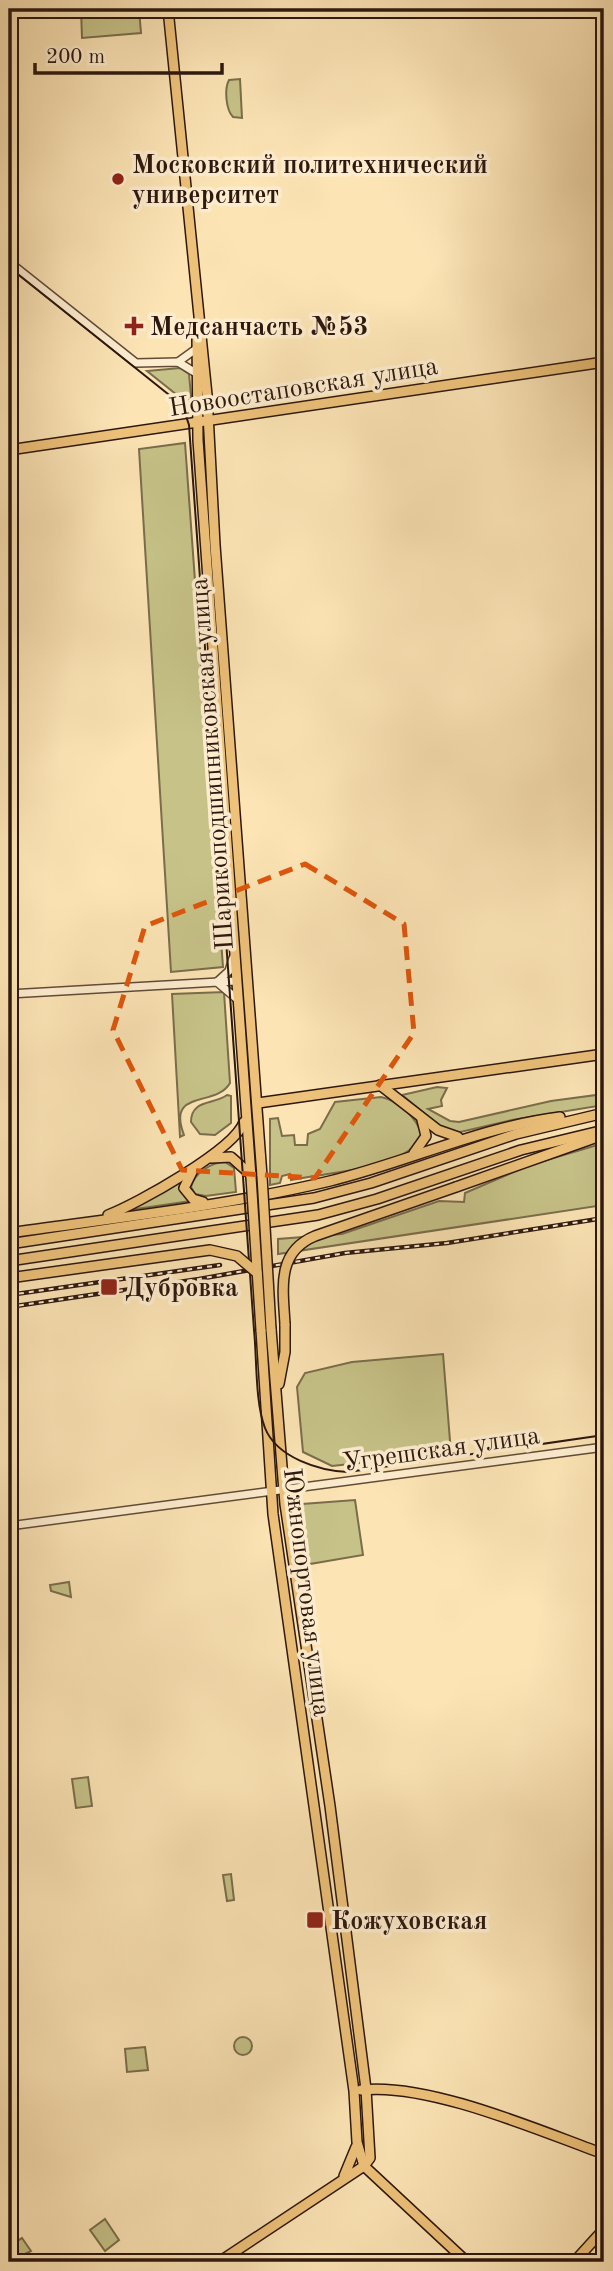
<svg xmlns="http://www.w3.org/2000/svg" width="613" height="2271" viewBox="0 0 613 2271" font-family="'Old Standard TT',serif">
  <rect width="100%" height="100%" fill="#fce4b5"/>
  <filter id="stains"><feTurbulence type="fractalNoise" baseFrequency=".00286" numOctaves="4"/><feColorMatrix values="0 0 0 0 .2 0 0 0 0 .09 0 0 0 0 .02 0 0 0 .5 -.17"/></filter>
  <radialGradient id="worn" r=".72"><stop offset=".6" stop-color="#630" stop-opacity="0"/><stop offset="1" stop-color="#630" stop-opacity=".3"/></radialGradient>
  <g fill="#c6c288" stroke="#7a6d4c" stroke-width="2">
    <polygon points="81,9 139,9 141,33 82,38"/>
    <path d="M240,79l2,39 -9,-1c-7,-7 -9,-28 -4,-37z"/>
    <polygon points="180,368 189,374 192,407 147,371"/>
    <polygon points="185,443 223,967 171,972 139,449"/>
    <path d="M224,992l6,91c-14,25 -64,5 -46,52l-4,2 -8,-143z"/>
    <polygon points="437,1087 447,1088 441,1100 442,1106 428,1109 450,1121 459,1122 551,1101 604,1094 604,1105 512,1120 456,1133 441,1127 402,1095"/>
    <path d="M227,1095l4,1v27l-16,12 -15,-1 -9,-12c0,-23 23,-17 36,-27z"/>
    <path d="M381,1097c17,3 36,21 41,38 -13,34 -99,38 -131,45l-1,-6 -8,2 -2,7 -10,2v-66l8,-1 4,18 12,-1 1,10h12l1,-11 12,-5 15,-27z"/>
    <polygon points="604,1143 604,1205 278,1254 278,1239 342,1234 439,1201 464,1202 465,1193 530,1165"/>
    <path d="M225,1162l9,6 2,24 -30,4 -11,-2 -4,-7c3,-14 21,-25 34,-25z"/>
    <polygon points="183,1180 191,1201 129,1210"/>
    <polygon points="443,1354 451,1453 332,1466 303,1452 297,1387 305,1373 352,1362"/>
    <polygon points="355,1500 363,1555 304,1565 297,1508 302,1504"/>
    <polygon points="69,1582 71,1597 51,1591 50,1585"/>
    <polygon points="88,1777 92,1806 76,1808 72,1779"/>
    <polygon points="231,1874 234,1900 227,1901 223,1875"/>
    <circle cx="243" cy="2046" r="9"/>
    <polygon points="145,2047 148,2070 127,2072 125,2049"/>
    <polygon points="105,2219 119,2240 105,2251 90,2230"/>
    <polygon points="22,2238 31,2251 9,2262 9,2247"/>
  </g>
  <g fill="none" stroke-linecap="round" stroke-linejoin="round">
    <defs>
      <g id="minor">
        <polyline points="9,262 136,363 178,362 196,373"/>
        <polyline points="178,362 196,349"/>
        <polyline points="217,982 229,971 233,958"/>
        <polyline points="217,982 237,999"/>
        <polyline points="9,994 236,981"/>
        <polyline points="9,1526 604,1447"/>
      </g>
      <g id="major">
        <polyline points="168,9 207,395 215,545 262,1176"/>
        <polyline points="197,337 198,440 251,1177"/>
        <polyline points="9,450 604,362"/>
        <polyline points="380,1085 438,1130 458,1137"/>
        <polyline points="258,1103 604,1054"/>
        <polyline points="414,1153 426,1136 422,1120"/>
        <polyline points="211,1158 231,1157 249,1173"/>
        <polyline points="193,1170 184,1188 193,1199 203,1202"/>
        <polyline points="456,1187 603,1135"/>
        <path d="M108,1215c29,-11 126,-65 136,-93"/>
        <path d="M9,1233c106,-15 216,-27 321,-52 78,-19 150,-54 230,-64"/>
        <polyline points="9,1244 314,1198 371,1183 516,1134 604,1113"/>
        <polyline points="9,1261 318,1215 377,1199 521,1150 604,1130"/>
        <polyline points="261,1330 273,1514 354,2091 357,2142 364,2166 467,2262"/>
        <polyline points="279,1384 285,1352 285,1324"/>
        <path d="M361,2090c67,-8 179,41 243,64"/>
        <polyline points="344,2176 356,2147"/>
        <polyline points="219,2262 364,2166 370,2158 366,2089 330,1806 285,1504 271,1329"/>
        <polyline points="574,2262 604,2229"/>
      </g>
    </defs>
    <use href="#minor" stroke="#614b38" stroke-width="10"/>
    <use href="#major" stroke="#2d180f" stroke-width="12"/>
    <use href="#minor" stroke="#fdedcf" stroke-width="7"/>
    <use href="#major" stroke="#eec27a" stroke-width="9"/>
    <path stroke="#2d180f" stroke-width="2" d="M9,267l164,131 11,12 5,15 65,905c3,28 1,73 11,98 12,30 55,43 83,44l256,-37"/>
    <defs>
      <g id="rail">
        <polyline points="9,1295 220,1265"/>
        <polyline points="9,1307 199,1279 345,1253 447,1243 604,1218"/>
      </g>
    </defs>
    <use href="#rail" stroke="#2d180f" stroke-width="4.5"/>
    <use href="#rail" stroke="#fdedcf" stroke-width="2" stroke-dasharray="5" stroke-linecap="butt"/>
    <defs>
      <g id="major-bridge">
        <polyline points="262,1176 271,1329"/>
        <polyline points="251,1177 261,1330"/>
        <polyline points="9,1278 210,1250 237,1256 257,1273"/>
        <path d="M285,1324c-2,-35 -9,-72 30,-88l141,-49"/>
      </g>
    </defs>
    <use href="#major-bridge" stroke="#2d180f" stroke-width="12" stroke-linecap="butt"/>
    <use href="#major-bridge" stroke="#eec27a" stroke-width="9"/>
  </g>
  <path fill="none" stroke="#df560c" stroke-width="5" stroke-dasharray="14 9" stroke-linejoin="round" d="M305,864l99,60 10,109 -99,145 -133,-8 -69,-140 32,-104z"/>
  <g fill="#8f2418" stroke="#fdedcf" stroke-width="2.5">
    <circle cx="118" cy="179" r="7"/>
    <path d="M130.5 315.5h7v7h7v7h-7v7h-7v-7h-7v-7h7z"/>
    <rect x="100" y="1278" width="18" height="18" rx="3.5"/>
    <rect x="306" y="1911" width="18" height="18" rx="3.5"/>
  </g>
  <g text-anchor="middle" stroke-width="7" stroke-linejoin="round" paint-order="stroke">
    <g font-size="26" font-weight="bold" fill="#2d180f" stroke="#fdedcf" text-anchor="start">
      <text x="132" y="173">Московский политехнический<tspan x="132" dy="30">университет</tspan></text>
      <text x="150" y="335">Медсанчасть №53</text>
      <text x="125" y="1296">Дубровка</text>
      <text x="331" y="1929">Кожуховская</text>
    </g>
    <g font-size="26" fill="#2d180f" stroke="#fdedcf">
      <text transform="translate(303 386) rotate(-9)" y="9">Новоостаповская улица</text>
      <text transform="translate(211 764) rotate(-94)" y="9">Шарикоподшипниковская улица</text>
      <text transform="translate(441 1448) rotate(-8)" y="9">Угрешская улица</text>
      <text transform="translate(308 1592) rotate(83)" y="9">Южнопортовая улица</text>
    </g>
  </g>
  <rect width="613" height="2271" fill="none" stroke="#fce4b5" stroke-width="35"/>
  <rect x="10" y="10" width="592" height="2250" fill="none" stroke="#2d180f" stroke-width="3.5"/>
  <rect x="18" y="18" width="578" height="2236" fill="none" stroke="#2d180f" stroke-width="2"/>
  <path d="M35 63v10h187v-10" fill="none" stroke="#2d180f" stroke-width="3.5"/>
  <text x="46" y="63" font-size="21" fill="#2d180f" stroke="#fdedcf" stroke-width="5" paint-order="stroke">200 m</text>
  <rect width="100%" height="100%" filter="url(#stains)"/>
  <rect width="100%" height="100%" fill="url(#worn)"/>
</svg>
